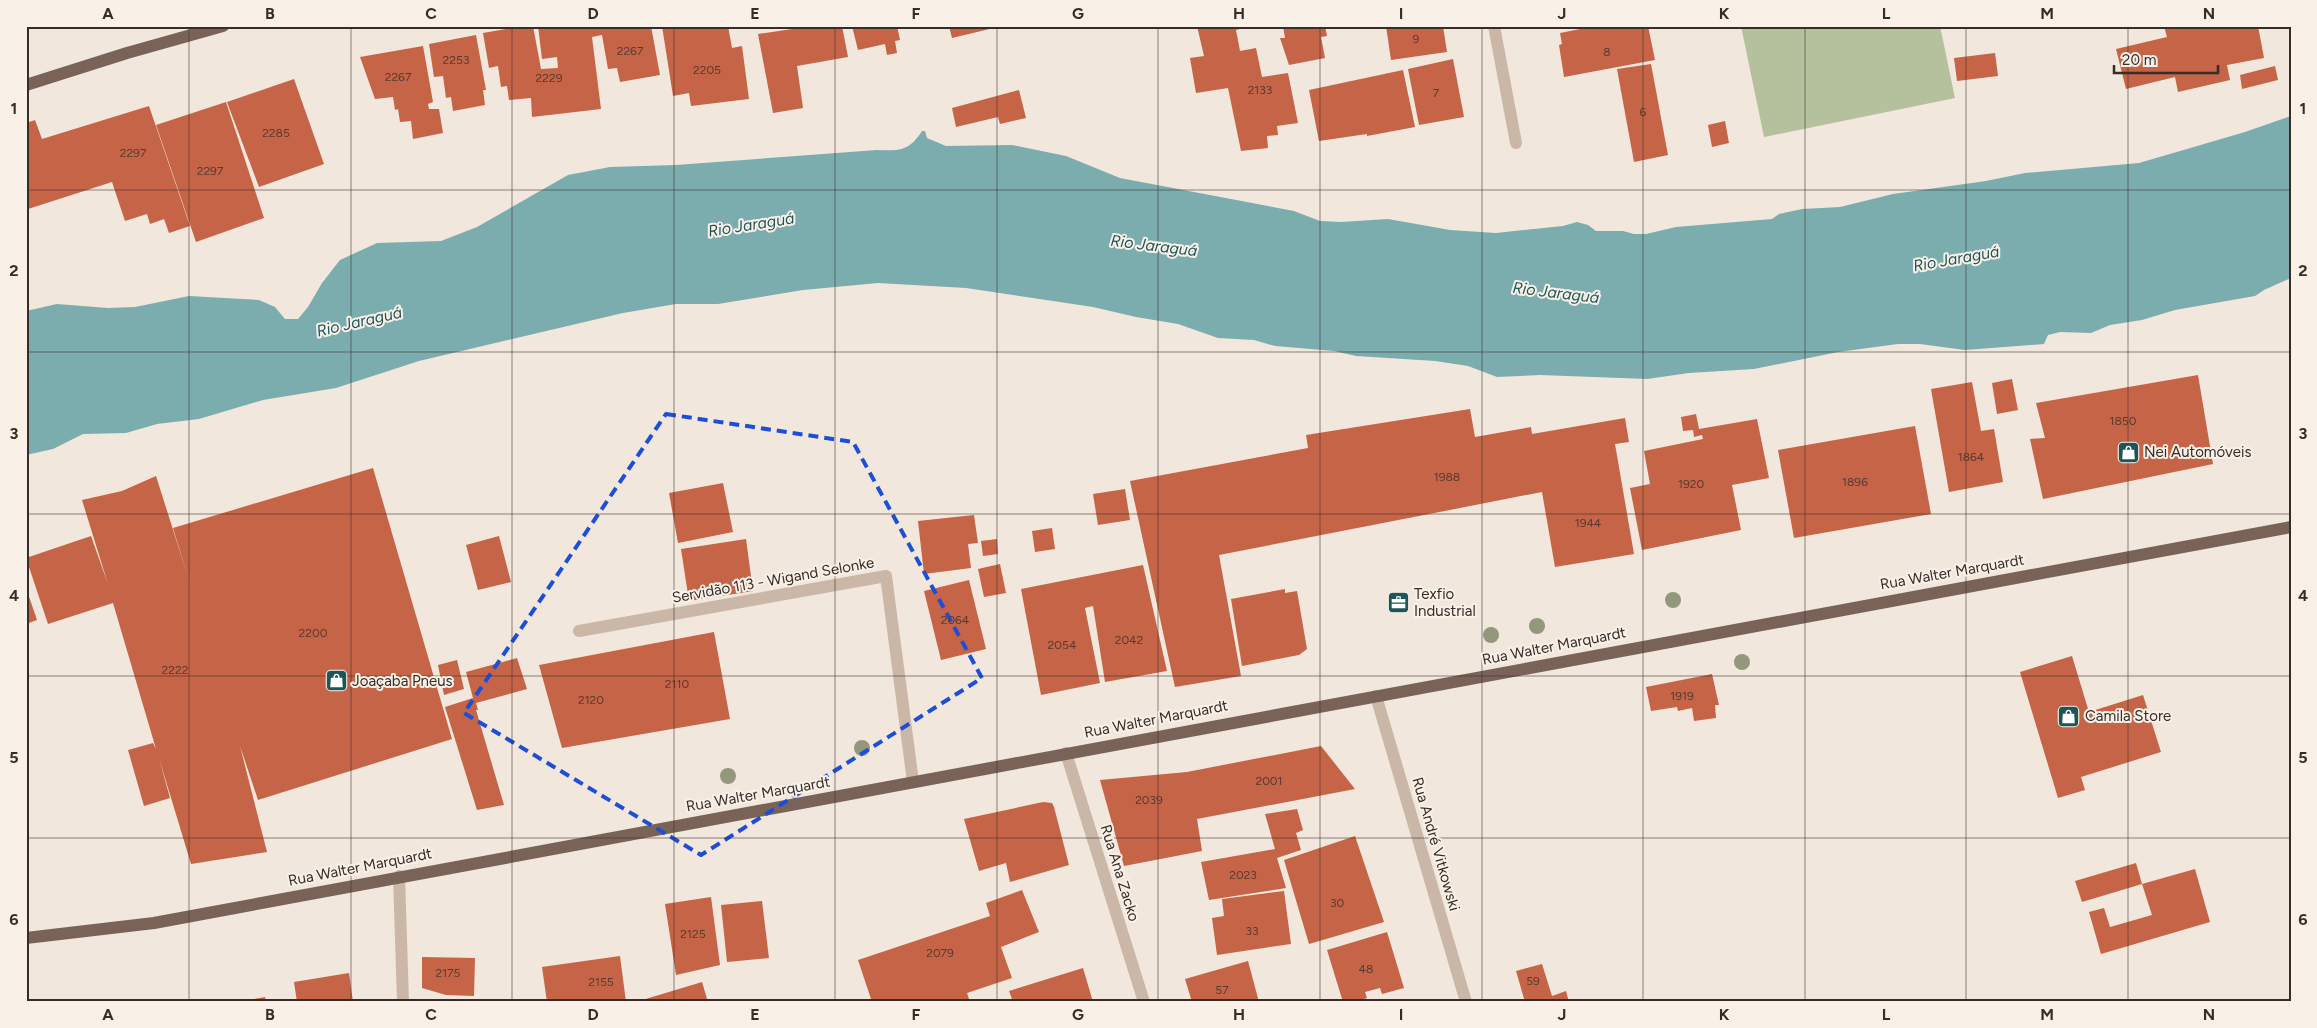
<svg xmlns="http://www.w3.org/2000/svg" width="2317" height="1028" viewBox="0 0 2317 1028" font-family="Figtree,sans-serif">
  <rect width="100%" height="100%" fill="#f2e7dc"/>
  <polygon fill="#b5c19c" points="1741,26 1940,26 1955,98 1764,137"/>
  <path fill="#7badaf" d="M2291,116v162l-27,12 -9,6 -80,14 -33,10 -32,5 -19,8 -31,-1 -12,3 -4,9 -79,6 -45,-6h-22l-60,8 -84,17 -65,4 -42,6 -107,-4 -43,2 -29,-11 -33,-5 -79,-5 -22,-5 -59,-5 -21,-6 -36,-2 -40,-14 -42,-7 -43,-10 -127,-19 -88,-5 -75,7 -85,14h-42l-53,9 -204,48 -83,27 -73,12 -64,19 -42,5 -31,9 -43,1 -30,15 -27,6v-144l31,-7 51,4 27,-1 54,-11 70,4 16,7 10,12h13l10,-12 14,-24 18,-23 37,-17 64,-2 36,-14 91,-52 42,-8 66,-2 201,-15c23,1 32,1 45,-19h3l2,7 19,8 66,-1 54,11 54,22 174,33 26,10 21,1 47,-3 62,11 46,3 67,-7 14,-4 11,3 8,6h27l11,3h12l30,-7 96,-8 7,-5 23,-5 38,-2 53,-13 93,-13 39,-8 114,-10 106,-31z"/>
  <g fill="#c56446">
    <polygon points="522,26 533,26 541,69 558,68 557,57 542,59 538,26 651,26 660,75 620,82 617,68 608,69 602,35 592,37 601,109 532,117 531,98 509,100 507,86 501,87 498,66 489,68 483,33"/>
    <polygon points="662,26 728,26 732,48 742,46 749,99 691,106 689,93 673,96"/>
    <polygon points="791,26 842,26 848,57 797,66 803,108 773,113 758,34 792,29"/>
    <polygon points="852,26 897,26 900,40 895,41 897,53 887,55 885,44 858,50"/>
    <polygon points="949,26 997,26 998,27 952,38"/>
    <polygon points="1197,26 1251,26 1236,30 1240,51 1256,48 1262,77 1288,73 1298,123 1277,126 1278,135 1267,136 1268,148 1241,151 1228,88 1196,93 1190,58 1204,56"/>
    <polygon points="1283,26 1325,26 1327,36 1321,37 1325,58 1289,65 1280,38 1285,38"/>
    <polygon points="1386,26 1443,26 1447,52 1391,60"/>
    <polygon points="1595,26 1648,26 1655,60 1564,77 1559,45 1562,44 1560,33"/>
    <polygon points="2164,26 2258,26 2264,58 2227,65 2230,80 2178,92 2175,77 2126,89 2116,49 2167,37"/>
    <polygon points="476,35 486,90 483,90 485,105 453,111 451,97 446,98 443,76 434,77 429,44"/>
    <polygon points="423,46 433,102 428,104 429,109 439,109 443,133 413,139 411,121 400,122 398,109 395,110 393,97 375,99 360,57"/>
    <polygon points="1995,53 1998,76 1957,81 1954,58"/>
    <polygon points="1453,59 1464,117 1419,125 1408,69"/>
    <polygon points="1651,64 1668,155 1634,162 1617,69"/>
    <polygon points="2275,66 2278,80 2242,89 2240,75"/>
    <polygon points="1403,70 1415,127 1367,136 1367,134 1319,141 1309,90"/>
    <polygon points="294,79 324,164 259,187 227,102"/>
    <polygon points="1019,90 1026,118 1000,124 998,117 956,127 952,108"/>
    <polygon points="226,102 264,218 196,242 156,125"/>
    <polygon points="149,106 190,226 169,233 164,219 150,224 147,214 125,221 112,182 28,209 26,204 26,123 35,120 42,139"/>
    <polygon points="1725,121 1729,143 1712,147 1708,125"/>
    <polygon points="2198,375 2213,464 2043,499 2030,439 2045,438 2036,403"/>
    <polygon points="2012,379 2018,410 1997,414 1992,383"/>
    <polygon points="1972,382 1981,431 1994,429 2003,482 1949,492 1931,389"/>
    <polygon points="1470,409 1475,437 1531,427 1532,434 1625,418 1629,442 1615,444 1634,554 1555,567 1542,492 1219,555 1241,676 1175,687 1130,481 1308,448 1306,435"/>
    <polygon points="1696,414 1699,429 1757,419 1769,478 1732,485 1741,530 1642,550 1630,488 1650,484 1644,451 1703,439 1702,435 1694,437 1693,430 1683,431 1681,417"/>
    <polygon points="1915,426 1931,514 1794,538 1778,450"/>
    <polygon points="373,468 452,739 258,800 240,746 267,852 191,864 159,758 170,798 144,806 128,750 153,743 156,749 113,603 48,624 26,558 91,536 108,584 82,500 122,491 156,476 188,577 173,528"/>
    <polygon points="723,483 733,532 678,543 669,493"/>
    <polygon points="1125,489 1130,520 1098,525 1093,494"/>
    <polygon points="974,515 978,543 968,544 971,568 924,574 918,521"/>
    <polygon points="1052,528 1055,549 1035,552 1032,531"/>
    <polygon points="499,536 511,582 478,590 466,545"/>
    <polygon points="746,539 753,591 689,601 681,549"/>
    <polygon points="997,539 998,554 983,556 981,541"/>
    <polygon points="1000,564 1006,593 984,597 978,569"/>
    <polygon points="1143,565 1167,671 1105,682 1093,606 1085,608 1100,683 1041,695 1021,589"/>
    <polygon points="969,580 986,649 941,660 924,591"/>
    <polygon points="26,588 37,620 26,624"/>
    <polygon points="1285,589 1285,593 1297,591 1307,649 1299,655 1242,666 1231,599"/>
    <polygon points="714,632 730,719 562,748 539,665"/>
    <polygon points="2072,656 2089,712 2143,695 2161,752 2081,777 2085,790 2058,798 2020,672"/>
    <polygon points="517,658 527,689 476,703 478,710 476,710 504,805 477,810 445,707 473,698 466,672"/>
    <polygon points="457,660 464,689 444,695 438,665"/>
    <polygon points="1712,674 1719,705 1715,705 1716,718 1694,721 1692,708 1678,711 1677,707 1651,711 1646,687"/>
    <polygon points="1321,746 1355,789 1197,819 1202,851 1124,866 1100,780 1187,772"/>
    <polygon points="1043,802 1052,803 1054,807 1069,865 1010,882 1006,863 979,871 964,819"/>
    <polygon points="1297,809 1303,830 1296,833 1301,850 1277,858 1286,888 1209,900 1201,862 1275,849 1265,814"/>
    <polygon points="1355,836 1384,922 1309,944 1284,860"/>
    <polygon points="2136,863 2142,884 2082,902 2075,881"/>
    <polygon points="2195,869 2210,922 2101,954 2089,912 2104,908 2110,927 2152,915 2142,884"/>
    <polygon points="1022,890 1039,932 1001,947 1012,978 967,993 970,1002 872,1002 858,960 990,916 986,903"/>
    <polygon points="1284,891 1291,944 1217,955 1212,918 1224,916 1222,899"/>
    <polygon points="711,897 720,965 676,975 665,904"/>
    <polygon points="762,901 769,958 727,962 721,905"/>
    <polygon points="1387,932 1404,988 1382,994 1380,988 1365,992 1367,998 1355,1002 1343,1002 1327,950"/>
    <polygon points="620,956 626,1002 547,1002 542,967"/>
    <polygon points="422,957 475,958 474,996 446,995 422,988"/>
    <polygon points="1248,961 1259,1002 1192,1002 1185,979"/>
    <polygon points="1542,964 1552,996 1566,991 1569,1002 1525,1002 1516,971"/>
    <polygon points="1083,968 1093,1002 1013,1002 1009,991"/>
    <polygon points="349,973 353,1002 297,1002 294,982"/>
    <polygon points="702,982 708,1002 639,1002 639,1001"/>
    <polygon points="265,997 266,1002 244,1002 244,1001"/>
  </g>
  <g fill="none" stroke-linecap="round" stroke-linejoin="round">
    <g stroke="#cab7a8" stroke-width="12">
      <polyline points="1494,26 1516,143"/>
      <polyline points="579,631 886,576 913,782"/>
      <polyline points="1376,696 1466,1002"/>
      <polyline points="1066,753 1144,1002"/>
      <polyline points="399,876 403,1002"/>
    </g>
    <g stroke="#796359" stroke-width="12">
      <polyline points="26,85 127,53 223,26"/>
      <polyline points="26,938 154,923 2291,527"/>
    </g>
  </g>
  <g fill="#93977b">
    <circle cx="1673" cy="600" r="8"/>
    <circle cx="1537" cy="626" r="8"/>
    <circle cx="1491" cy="635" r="8"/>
    <circle cx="1742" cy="662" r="8"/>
    <circle cx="862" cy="748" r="8"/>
    <circle cx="728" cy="776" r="8"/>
  </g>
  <path fill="none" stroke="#1d4ed8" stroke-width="4" stroke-dasharray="10 6" stroke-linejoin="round" d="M666,414l187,28 129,236 -281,177 -237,-142z"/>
  <path fill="none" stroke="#372c28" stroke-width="1" stroke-opacity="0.55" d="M189,26v976M351,26v976M512,26v976M674,26v976M835,26v976M997,26v976M1158,26v976M1320,26v976M1482,26v976M1643,26v976M1805,26v976M1966,26v976M2128,26v976M26,190h2265M26,352h2265M26,514h2265M26,676h2265M26,838h2265"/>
  <defs>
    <symbol id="shop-square" viewBox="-11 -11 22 22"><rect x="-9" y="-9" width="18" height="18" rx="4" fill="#1e5558" stroke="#f9f1e8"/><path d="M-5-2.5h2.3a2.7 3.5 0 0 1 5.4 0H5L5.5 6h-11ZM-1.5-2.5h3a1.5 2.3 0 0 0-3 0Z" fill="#fff"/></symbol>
    <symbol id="office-square" viewBox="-11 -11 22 22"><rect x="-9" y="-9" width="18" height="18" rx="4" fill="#1e5558" stroke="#f9f1e8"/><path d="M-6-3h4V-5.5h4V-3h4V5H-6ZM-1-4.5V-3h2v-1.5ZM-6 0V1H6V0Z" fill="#fff"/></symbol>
  </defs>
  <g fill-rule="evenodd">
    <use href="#shop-square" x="2116" y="440" width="25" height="25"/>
    <use href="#office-square" x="1386" y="590" width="25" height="25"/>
    <use href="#shop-square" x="324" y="668" width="25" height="25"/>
    <use href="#shop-square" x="2056" y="704" width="25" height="25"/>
  </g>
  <g text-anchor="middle" stroke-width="4" stroke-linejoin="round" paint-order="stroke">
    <g font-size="12" fill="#5a3a30">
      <text x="1416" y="43">9</text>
      <text x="630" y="55">2267</text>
      <text x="1607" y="56">8</text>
      <text x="456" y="64">2253</text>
      <text x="707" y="74">2205</text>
      <text x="398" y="81">2267</text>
      <text x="549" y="82">2229</text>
      <text x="1260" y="94">2133</text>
      <text x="1436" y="97">7</text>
      <text x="1643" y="116">6</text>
      <text x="276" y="137">2285</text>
      <text x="133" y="157">2297</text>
      <text x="210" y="175">2297</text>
      <text x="2123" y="425">1850</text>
      <text x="1971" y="461">1864</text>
      <text x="1447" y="481">1988</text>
      <text x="1855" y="486">1896</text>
      <text x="1691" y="488">1920</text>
      <text x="1588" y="527">1944</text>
      <text x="955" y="624">2064</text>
      <text x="313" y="637">2200</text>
      <text x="1129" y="644">2042</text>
      <text x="1062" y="649">2054</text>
      <text x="175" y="674">2222</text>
      <text x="677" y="688">2110</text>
      <text x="1682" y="700">1919</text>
      <text x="591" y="704">2120</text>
      <text x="1269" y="785">2001</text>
      <text x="1149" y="804">2039</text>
      <text x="1243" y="879">2023</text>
      <text x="1337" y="907">30</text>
      <text x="1252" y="935">33</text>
      <text x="693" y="938">2125</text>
      <text x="940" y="957">2079</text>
      <text x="1366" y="973">48</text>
      <text x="448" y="977">2175</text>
      <text x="1533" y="985">59</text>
      <text x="601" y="986">2155</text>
      <text x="1222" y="994">57</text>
    </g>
    <g font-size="15" fill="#372c28" stroke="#f9f1e8" text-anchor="start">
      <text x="2144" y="457">Nei Automóveis</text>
      <text x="1414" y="599">Texfio<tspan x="1414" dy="17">Industrial</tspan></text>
      <text x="352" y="686">Joaçaba Pneus</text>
      <text x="2085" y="721">Camila Store</text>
    </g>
    <g font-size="15" fill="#372c28" stroke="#f9f1e8">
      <text transform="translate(1952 572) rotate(-10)" y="5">Rua Walter Marquardt</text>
      <text transform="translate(773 580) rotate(-10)" y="5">Servidão 113 - Wigand Selonke</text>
      <text transform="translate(1554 646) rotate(-11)" y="5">Rua Walter Marquardt</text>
      <text transform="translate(1156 719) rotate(-11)" y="5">Rua Walter Marquardt</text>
      <text transform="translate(758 794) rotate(-10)" y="5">Rua Walter Marquardt</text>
      <text transform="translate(1436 844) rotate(74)" y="5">Rua André Vitkowski</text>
      <text transform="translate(360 867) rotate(-11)" y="5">Rua Walter Marquardt</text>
      <text transform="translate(1120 873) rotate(73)" y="5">Rua Ana Zacko</text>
    </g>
    <g font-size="16" font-style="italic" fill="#1e5558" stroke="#f9f1e8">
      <text transform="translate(751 224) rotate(-9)" y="6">Rio Jaraguá</text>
      <text transform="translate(1154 245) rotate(7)" y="6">Rio Jaraguá</text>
      <text transform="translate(1956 258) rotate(-10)" y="6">Rio Jaraguá</text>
      <text transform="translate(1556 292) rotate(7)" y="6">Rio Jaraguá</text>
      <text transform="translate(359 321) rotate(-13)" y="6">Rio Jaraguá</text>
    </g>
  </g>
  <rect width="2317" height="1028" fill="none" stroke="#f9f1e8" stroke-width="55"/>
  <path d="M2114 65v8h104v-8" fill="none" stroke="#372c28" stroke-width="2.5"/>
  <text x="2122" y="65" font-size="15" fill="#372c28" stroke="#f9f1e8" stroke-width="4" paint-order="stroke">20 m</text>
  <rect x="28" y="28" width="2262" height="972" fill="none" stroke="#372c28" stroke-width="2"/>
  <g font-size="16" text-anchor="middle" font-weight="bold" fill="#372c28">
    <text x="108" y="19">A</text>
    <text x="270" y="19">B</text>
    <text x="431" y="19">C</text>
    <text x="593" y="19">D</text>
    <text x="755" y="19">E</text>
    <text x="916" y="19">F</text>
    <text x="1078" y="19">G</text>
    <text x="1239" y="19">H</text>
    <text x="1401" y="19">I</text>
    <text x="1562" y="19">J</text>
    <text x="1724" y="19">K</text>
    <text x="1886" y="19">L</text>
    <text x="2047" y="19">M</text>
    <text x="2209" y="19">N</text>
    <text x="14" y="114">1</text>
    <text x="2303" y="114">1</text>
    <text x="14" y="276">2</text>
    <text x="2303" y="276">2</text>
    <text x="14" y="439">3</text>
    <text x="2303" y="439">3</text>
    <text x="14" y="601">4</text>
    <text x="2303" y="601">4</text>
    <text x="14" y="763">5</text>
    <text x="2303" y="763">5</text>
    <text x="14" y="925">6</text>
    <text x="2303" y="925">6</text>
    <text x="108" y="1020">A</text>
    <text x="270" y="1020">B</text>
    <text x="431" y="1020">C</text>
    <text x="593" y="1020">D</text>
    <text x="755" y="1020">E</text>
    <text x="916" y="1020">F</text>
    <text x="1078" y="1020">G</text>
    <text x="1239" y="1020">H</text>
    <text x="1401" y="1020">I</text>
    <text x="1562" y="1020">J</text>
    <text x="1724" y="1020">K</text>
    <text x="1886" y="1020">L</text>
    <text x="2047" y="1020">M</text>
    <text x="2209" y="1020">N</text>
  </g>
</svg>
